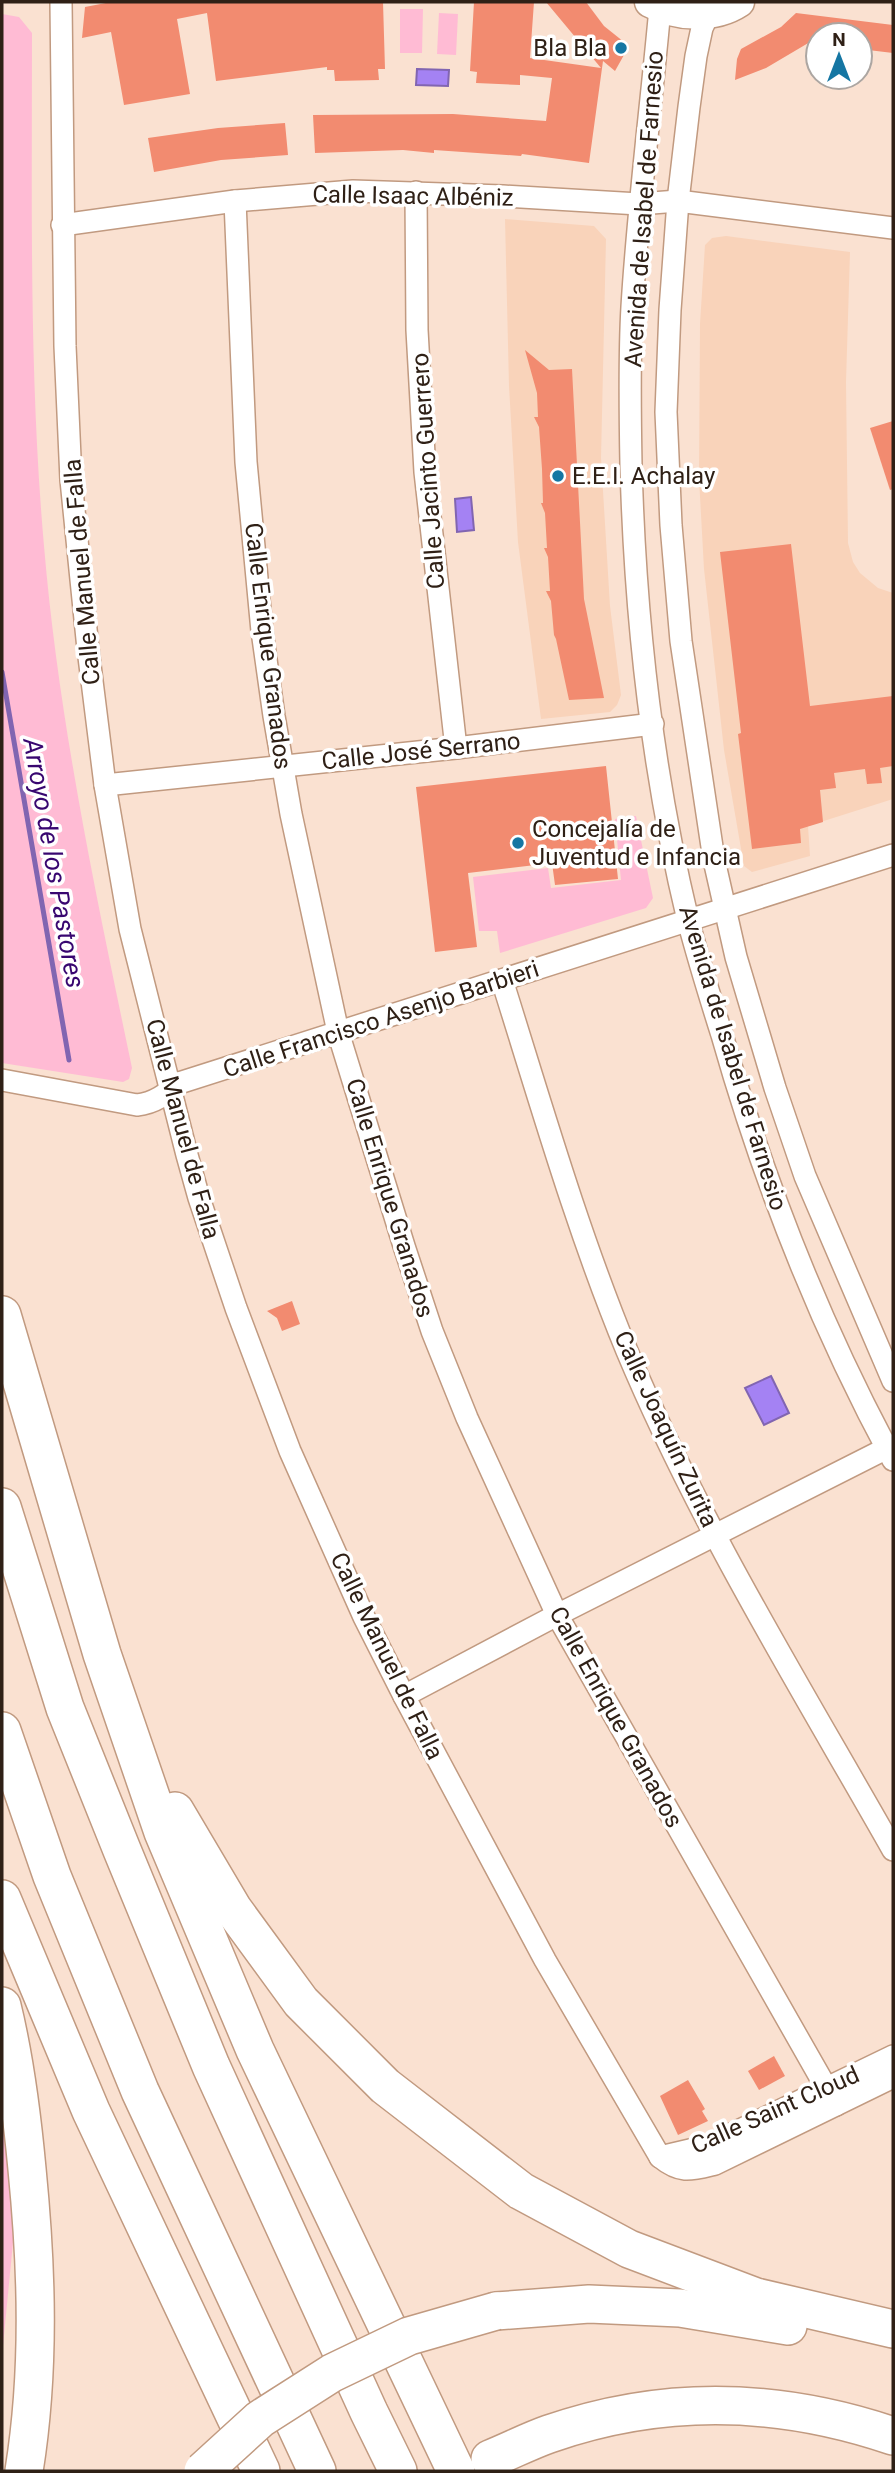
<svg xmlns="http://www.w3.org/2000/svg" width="895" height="2473" viewBox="0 0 895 2473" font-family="Roboto,sans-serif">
  <rect width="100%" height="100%" fill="#fae1d1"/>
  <g fill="#f9d3ba">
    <polygon points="505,219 594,226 606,239 601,458 610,606 621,695 617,705 610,712 541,719 518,542 509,386"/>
    <polygon points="726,236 850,252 846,382 848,543 853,562 860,573 878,588 893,593 893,799 808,826 810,856 752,872 744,866 724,750 704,569 699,478 700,324 705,245 712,238"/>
  </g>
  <g fill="#ffbbd4">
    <polygon points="400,9 423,9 422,53 400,53"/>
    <polygon points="439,13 458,14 456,55 437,54"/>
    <path d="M2,14l17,3 13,16c0,171 -3,343 12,513 15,177 52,349 88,522l-3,11 -6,3 -121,-19z"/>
    <polygon points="636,816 653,898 646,908 500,953 497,931 479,931 473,877 548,868 551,888 621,880 615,819"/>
    <polygon points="2,2118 10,2160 14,2232 2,2356"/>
  </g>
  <g fill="#a482f3" stroke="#8165b1" stroke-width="2">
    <polygon points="417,69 449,70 448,86 416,85"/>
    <polygon points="471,497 474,530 457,532 455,499"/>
    <polygon points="771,1376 789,1413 764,1425 745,1388"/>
  </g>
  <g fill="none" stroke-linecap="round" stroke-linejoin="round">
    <polyline stroke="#8165b1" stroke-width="5" points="2,672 69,1060"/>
  </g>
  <g fill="#f28b70">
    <polygon points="111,2 383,2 385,69 378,69 379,80 335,81 334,70 327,70 327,67 216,81 207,13 177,19 190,94 124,105 111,32 82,38 85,7"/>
    <polygon points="474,2 534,2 530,58 601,68 546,2 586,2 604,26 629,46 615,71 603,61 589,163 522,154 521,156 434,150 434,153 403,150 315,153 313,115 453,114 546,121 552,78 520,75 520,85 476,83 477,72 470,71"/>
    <polygon points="796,13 893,25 893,53 860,49 860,35 818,35 818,43 810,42 766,68 735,80 737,59 741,49 781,27"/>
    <polygon points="285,123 288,155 221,160 154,172 148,138 218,128"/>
    <polygon points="525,350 549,370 572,369 584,599 604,698 569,700 556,639 554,635 551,601 546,591 550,591 548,557 544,548 547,548 545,513 541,503 543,503 542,469 539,427 534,417 538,417 537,393"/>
    <polygon points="893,421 893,489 890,490 870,428"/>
    <polygon points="791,544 810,706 893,696 893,766 880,768 882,783 867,784 865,769 834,773 836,788 820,790 823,822 800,829 801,843 752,849 738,734 741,733 720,552"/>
    <polygon points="606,766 618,879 555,885 552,863 468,873 477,947 435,952 416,787"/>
    <polygon points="292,1301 300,1324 282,1331 277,1318 267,1311"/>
    <polygon points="774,2056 785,2076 759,2090 748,2071"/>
    <polygon points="688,2080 705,2109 702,2111 708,2121 678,2135 660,2096"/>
  </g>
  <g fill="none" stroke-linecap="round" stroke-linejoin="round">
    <defs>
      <g id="street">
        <path d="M61,2l4,344 6,134 17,169 17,136 25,144 57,226 12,43 37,110 54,143 74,166 40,79 141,264 115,197c21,17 31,13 55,7l178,-87"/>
        <path d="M660,8c-9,100 -22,199 -28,299 -3,52 -2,106 -1,158 4,152 21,306 57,455 10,38 22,77 34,115 42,148 98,290 171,425"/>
        <polyline points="709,13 702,28 696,56 689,107 678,201 670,310 666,412 671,525 681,641 714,860 736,957 775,1088 805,1176 893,1381"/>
        <polyline points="416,192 417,330 425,472 456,748"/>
        <polyline points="235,201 246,462 262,631 274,716 291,814 338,1032 404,1246 432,1331 467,1418 557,1615 836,2105"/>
        <polyline points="62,225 235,201 353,191 503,196 639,204 678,201 893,228"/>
        <polyline points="105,785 456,748 653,724"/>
        <path d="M502,980c39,124 75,250 125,371 73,174 173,335 266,499"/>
        <path d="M2,1080l135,25c18,-2 29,-11 42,-22l714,-228"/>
        <polyline points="404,1696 557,1615 893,1445"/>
        <polyline points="660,2157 707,2146 893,2056"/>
      </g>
      <path id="secondary" d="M650,2c26,14 63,17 89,0"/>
      <g id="highway">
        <polyline points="2,1315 102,1654 163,1832 255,2050 456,2471"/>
        <polyline points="2,1507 65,1708 122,1850 211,2066 369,2412 398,2471"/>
        <polyline points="2,1731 52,1876 140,2091 317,2471"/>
        <polyline points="175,1811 233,1909 301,2002 385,2086 521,2191 629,2249 756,2297 893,2329"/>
        <polyline points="2,1899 91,2111 261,2471"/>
        <path d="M2,2006c13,53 20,109 25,163 10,101 13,202 -3,302"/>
        <polyline points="496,2311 589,2304 680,2308 788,2326"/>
        <path d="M490,2459c20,-8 39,-18 59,-25 115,-40 229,-37 344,2"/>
      </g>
    </defs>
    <use href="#street" stroke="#c19a80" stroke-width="24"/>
    <use href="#secondary" stroke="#c19a80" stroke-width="33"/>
    <use href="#highway" stroke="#c19a80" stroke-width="40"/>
    <use href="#street" stroke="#fff" stroke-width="21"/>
    <use href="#secondary" stroke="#fff" stroke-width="30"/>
    <use href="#highway" stroke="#fff" stroke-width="37"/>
    <defs>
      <polyline id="highway-bridge" points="203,2471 260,2419 332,2373 409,2336 496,2311"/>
    </defs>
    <use href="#highway-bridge" stroke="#c19a80" stroke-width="40" stroke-linecap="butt"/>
    <use href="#highway-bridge" stroke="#fff" stroke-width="37"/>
  </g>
  <g fill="#1576a3" stroke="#fff" stroke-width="2.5">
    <circle cx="621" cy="48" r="7"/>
    <circle cx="558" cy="476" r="7"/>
    <circle cx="518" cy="843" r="7"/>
  </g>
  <g text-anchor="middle" stroke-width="7" stroke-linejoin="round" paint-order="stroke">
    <g font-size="24" fill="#2f2016" stroke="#fff" text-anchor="start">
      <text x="607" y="56" text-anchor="end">Bla Bla</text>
      <text x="572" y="484">E.E.I. Achalay</text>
      <text x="532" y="837">Concejalía de<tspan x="532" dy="28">Juventud e Infancia</tspan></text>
    </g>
    <g font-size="24" fill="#2f2016" stroke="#fff">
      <text transform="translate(413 196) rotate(1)" y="8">Calle Isaac Albéniz</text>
      <text transform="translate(644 209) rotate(-86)" y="8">Avenida de Isabel de Farnesio</text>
      <text transform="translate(428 471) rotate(-94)" y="8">Calle Jacinto Guerrero</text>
      <text transform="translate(82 572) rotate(-95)" y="8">Calle Manuel de Falla</text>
      <text transform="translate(268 646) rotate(83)" y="8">Calle Enrique Granados</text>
      <text transform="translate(421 751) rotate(-6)" y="8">Calle José Serrano</text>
      <text transform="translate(381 1019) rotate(-18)" y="8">Calle Francisco Asenjo Barbieri</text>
      <text transform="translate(733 1058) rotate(73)" y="8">Avenida de Isabel de Farnesio</text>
      <text transform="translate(183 1129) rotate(75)" y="8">Calle Manuel de Falla</text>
      <text transform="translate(390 1198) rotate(73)" y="8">Calle Enrique Granados</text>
      <text transform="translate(666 1429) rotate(65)" y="8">Calle Joaquín Zurita</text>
      <text transform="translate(387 1656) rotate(64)" y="8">Calle Manuel de Falla</text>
      <text transform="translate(616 1717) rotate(61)" y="8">Calle Enrique Granados</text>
      <text transform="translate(775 2110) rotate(-24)" y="8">Calle Saint Cloud</text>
    </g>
    <g font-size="26" font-style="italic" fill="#380670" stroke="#fff">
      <text transform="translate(54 863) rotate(80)" y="9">Arroyo de los Pastores</text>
    </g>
  </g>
  <rect width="895" height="2473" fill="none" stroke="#2f2016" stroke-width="7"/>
  <g transform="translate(839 56)"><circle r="33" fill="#ffffff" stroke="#aca6a2" stroke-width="2"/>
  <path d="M0-5L12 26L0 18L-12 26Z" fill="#1576a3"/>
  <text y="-10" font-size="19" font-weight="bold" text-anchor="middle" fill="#2f2016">N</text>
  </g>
</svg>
